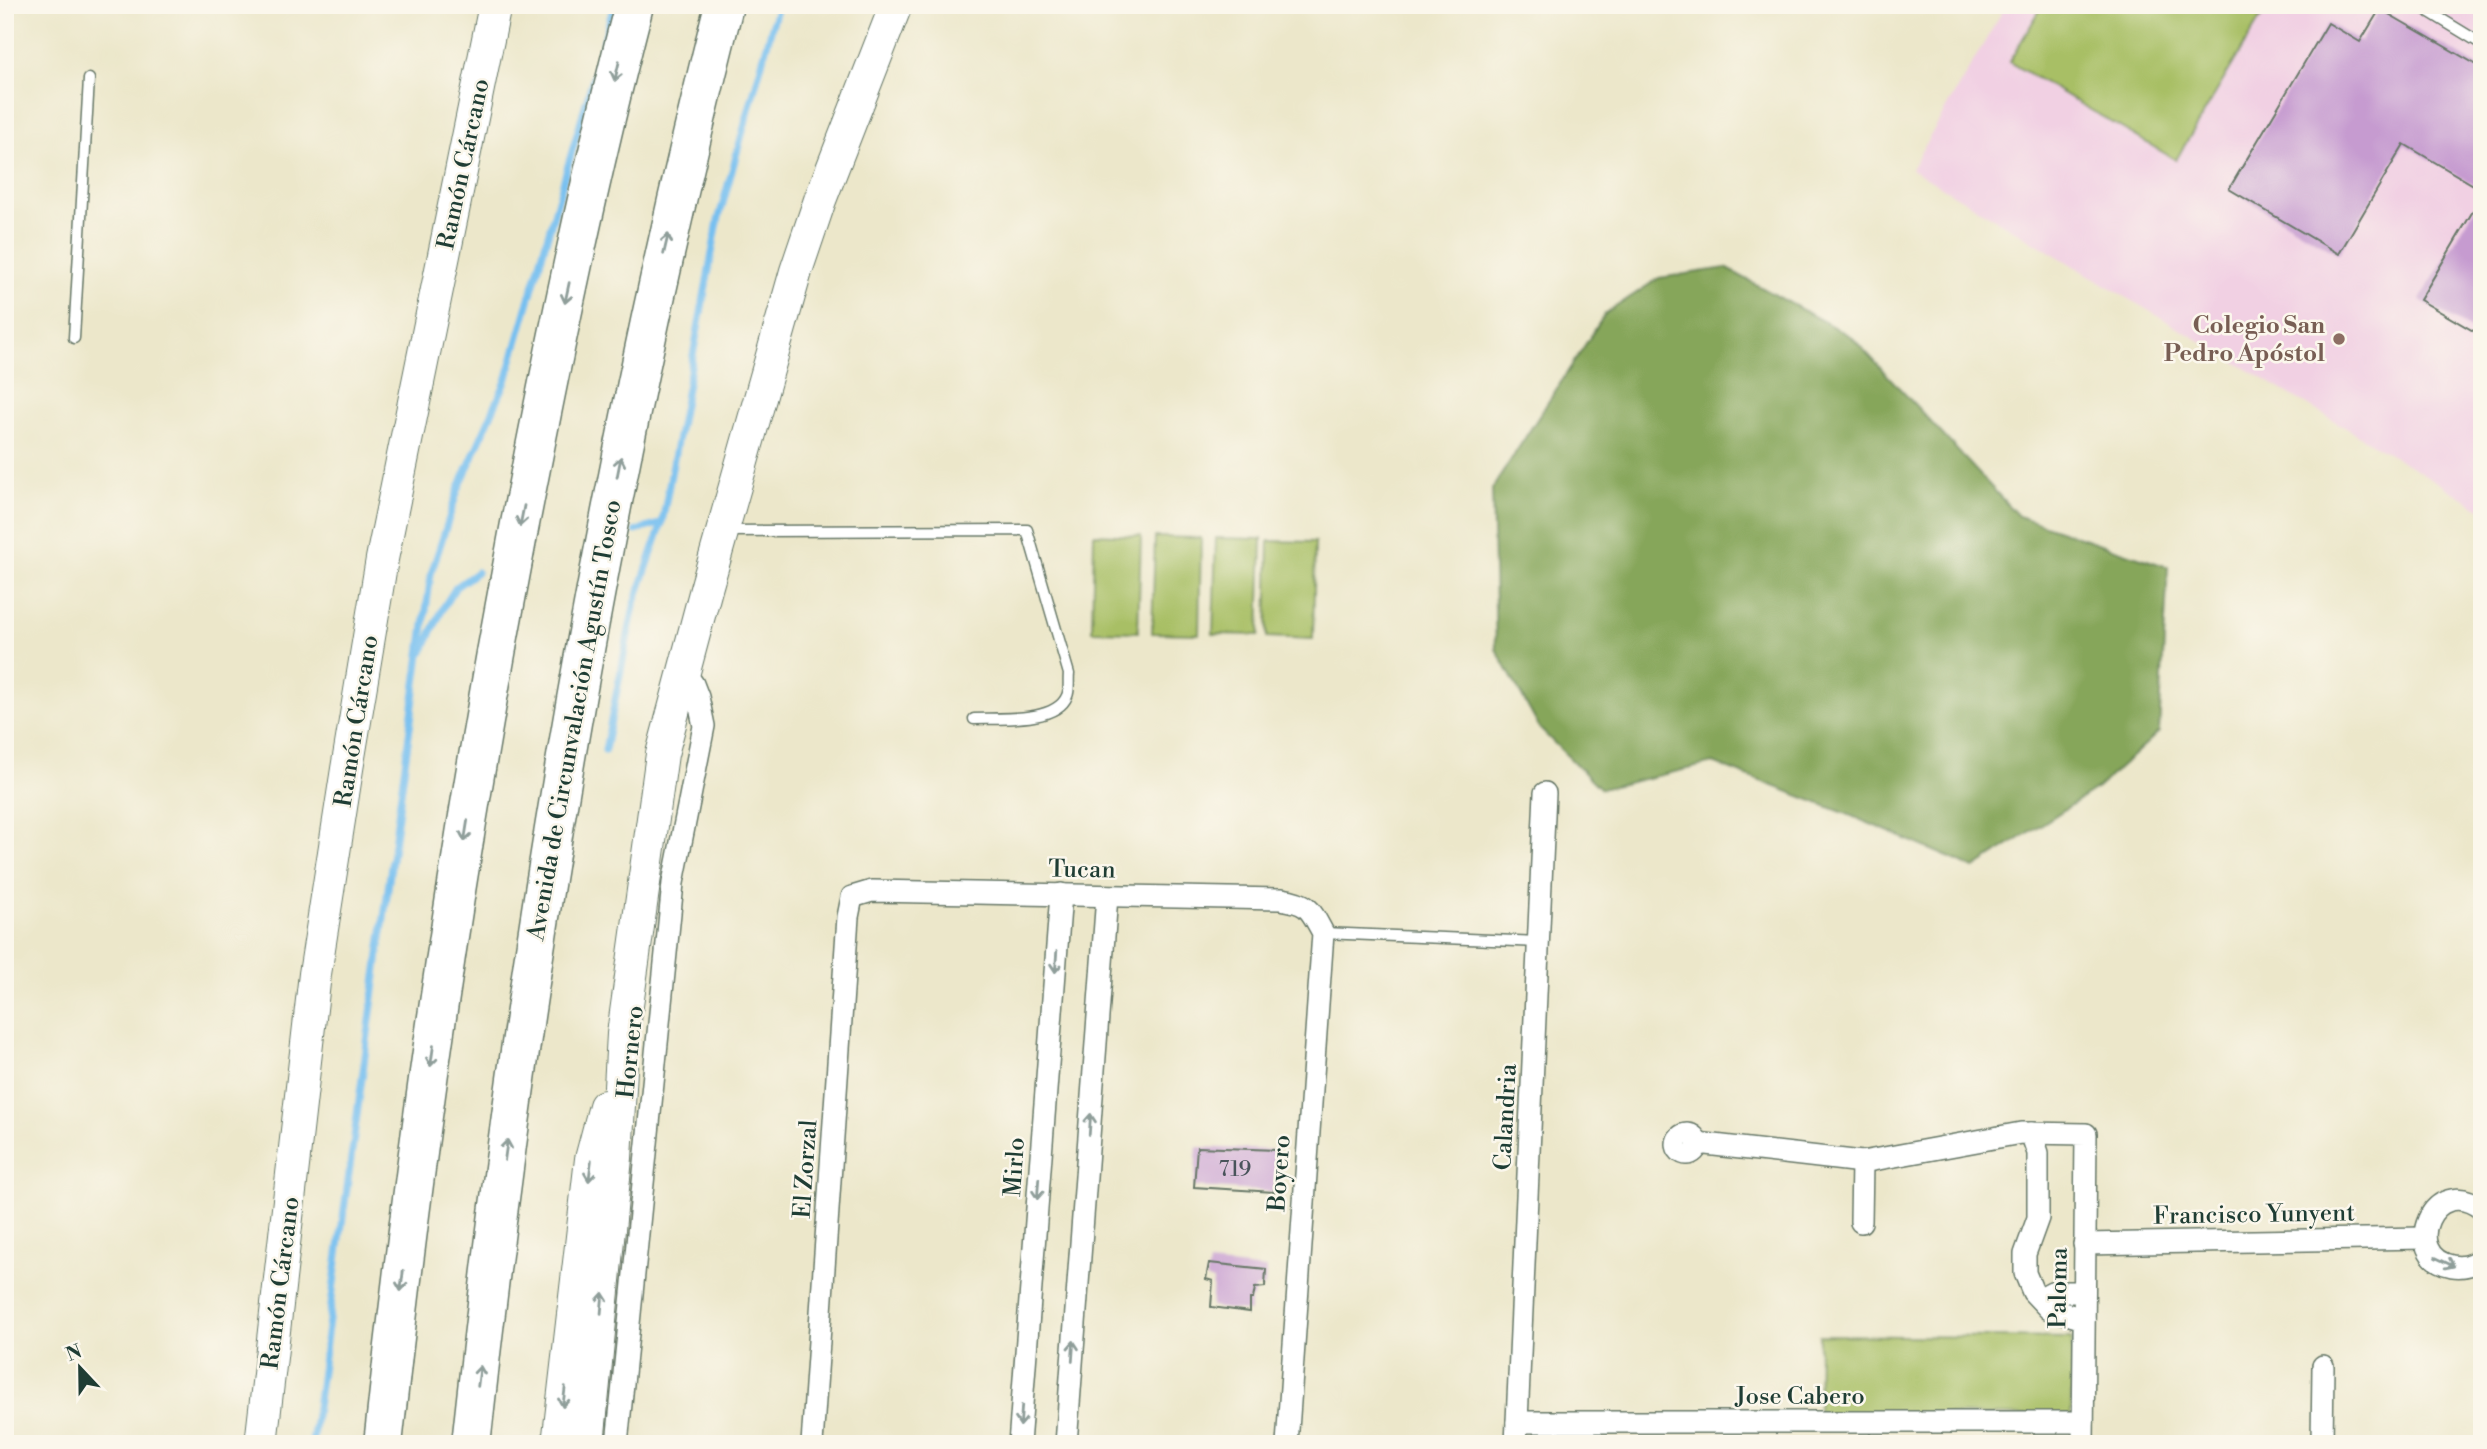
<svg xmlns="http://www.w3.org/2000/svg" width="2487" height="1449" viewBox="0 0 2487 1449" font-family="'Libre Bodoni',serif">
  <rect width="100%" height="100%" fill="#fbf7ec"/>
  <filter id="ink" filterUnits="userSpaceOnUse"><feTurbulence type="fractalNoise" baseFrequency=".0143" numOctaves="2"/><feDisplacementMap in="SourceGraphic" scale="14" xChannelSelector="R" yChannelSelector="G"/><feConvolveMatrix kernelMatrix="1 2 1 2 8 2 1 2 1" color-interpolation-filters="sRGB"/></filter>
  <filter id="wash" filterUnits="userSpaceOnUse"><feTurbulence type="fractalNoise" baseFrequency=".00686" numOctaves="4" result="noise"/><feDisplacementMap in="SourceGraphic" scale="28" xChannelSelector="R" yChannelSelector="G"/><feGaussianBlur stdDeviation="1.57" result="paint"/><feColorMatrix in="noise" values="0 0 0 0 0 0 0 0 0 0 0 0 0 0 0 0 0 1.4 0 .05"/><feComposite in="paint" operator="in"/></filter>
  <g filter="url(#wash)">
    <rect width="100%" height="100%" fill="#ece7ca"/>
    <polygon fill="#f1d0e3" points="2006,5 2482,5 2482,509 1911,169"/>
    <g fill="#a8bf65" stroke="#647e4c" stroke-width="2">
      <polygon points="2043,5 2268,5 2176,160 2009,62"/>
      <polygon points="1094,534 1141,536 1138,632 1092,631"/>
      <polygon points="1155,537 1201,538 1199,634 1152,633"/>
      <polygon points="1216,538 1262,539 1259,635 1213,634"/>
      <polygon points="1269,541 1315,542 1313,639 1267,637"/>
      <polygon points="1819,1335 2072,1338 2071,1416 1818,1413"/>
    </g>
    <polygon fill="#86a65a" stroke="#527247" stroke-width="2" points="1726,268 1852,337 2018,516 2168,567 2159,732 2096,789 1974,868 1847,814 1713,763 1601,789 1540,729 1496,649 1492,489 1605,314 1659,278"/>
    <g fill="none" stroke-linecap="round" stroke-linejoin="round">
      <g stroke="#77c0f0" stroke-width="7">
        <polyline points="636,531 662,523"/>
        <polyline points="422,653 444,606 456,587 477,572"/>
        <polyline points="605,750 634,606 662,523 718,221 778,5"/>
        <polyline points="312,1444 431,574 458,490 506,381 614,5"/>
      </g>
    </g>
    <g id="blocks">
      <g fill="#c69bd0">
        <polygon points="2380,9 2482,68 2482,190 2404,144 2339,254 2229,189 2328,23 2360,42"/>
        <polygon points="2482,196 2482,336 2420,300"/>
        <polygon points="1197,1147 1276,1150 1274,1192 1194,1187"/>
        <polygon points="1209,1263 1266,1269 1265,1287 1255,1288 1253,1299 1250,1299 1250,1312 1211,1307 1213,1281 1206,1279"/>
      </g>
    </g>
  </g>
  <g filter="url(#ink)">
    <use href="#blocks" fill-opacity="0" stroke="#677868" stroke-width="2"/>
    <g fill="none" stroke-linecap="round" stroke-linejoin="round">
      <defs>
        <g id="lane">
          <polyline points="2418,5 2482,44"/>
          <polyline points="74,338 89,79"/>
          <path d="M726,531l301,-1 42,144c-1,6 1,16 -2,22 -11,27 -68,22 -93,23"/>
          <polyline points="1323,933 1538,942"/>
        </g>
        <g id="street">
          <polyline points="2031,1133 2038,1153 2038,1218 2025,1254 2025,1273 2033,1292 2049,1309 2084,1319"/>
          <circle cx="1687" cy="1144" r="10"/>
          <polyline points="1697,1143 1862,1162 2021,1133 2086,1134 2083,1444"/>
          <path d="M2482,1209c-49,-38 -83,47 -30,57 11,2 22,-1 30,-9"/>
          <polyline points="1861,1222 1862,1162"/>
          <polyline points="2084,1244 2425,1238"/>
          <polyline points="2041,1298 2052,1292 2084,1292"/>
          <polyline points="1517,1422 2083,1422"/>
          <polyline points="617,1444 673,883 704,726 698,697 693,684 684,672"/>
          <path d="M812,1444l36,-527 4,-20 20,-6 409,8c28,4 29,10 42,34l-36,511"/>
          <polyline points="1019,1444 1061,894"/>
          <polyline points="1066,1444 1107,896"/>
          <polyline points="1516,1444 1545,793"/>
          <polyline points="2322,1444 2323,1366"/>
        </g>
        <g id="secondary">
          <polyline points="261,1444 315,974 347,769 382,559 495,5"/>
          <polyline points="558,1444 591,1159 605,1106"/>
          <polyline points="588,1444 616,1158 623,1034 662,754 706,589 796,271 820,200 896,5"/>
        </g>
        <g id="highway">
          <path d="M383,1444c33,-307 78,-612 136,-915 34,-175 70,-351 115,-524"/>
          <path d="M471,1444c52,-485 134,-966 253,-1439"/>
        </g>
      </defs>
      <use href="#lane" stroke="#677868" stroke-width="13"/>
      <use href="#street" stroke="#677868" stroke-width="24"/>
      <use href="#secondary" stroke="#677868" stroke-width="34"/>
      <use href="#highway" stroke="#677868" stroke-width="41"/>
      <use href="#lane" stroke="#fff" stroke-width="10"/>
      <use href="#street" stroke="#fff" stroke-width="21"/>
      <use href="#secondary" stroke="#fff" stroke-width="32"/>
      <use href="#highway" stroke="#fff" stroke-width="38"/>
    </g>
    <defs><path id="oneway-shaft" d="M-6 0H5M1.5-3L5.5 0L1.5 3" fill="none" stroke-width="1.6" stroke-linecap="round" stroke-linejoin="round" transform="scale(1.75)"/></defs>
    <g stroke="#8f9e9a">
      <use href="#oneway-shaft" transform="translate(617 71) rotate(103)"/>
      <use href="#oneway-shaft" transform="translate(666 244) rotate(-77)"/>
      <use href="#oneway-shaft" transform="translate(567 293) rotate(102)"/>
      <use href="#oneway-shaft" transform="translate(619 467) rotate(-79)"/>
      <use href="#oneway-shaft" transform="translate(522 516) rotate(101)"/>
      <use href="#oneway-shaft" transform="translate(466 831) rotate(99)"/>
      <use href="#oneway-shaft" transform="translate(1056 962) rotate(94)"/>
      <use href="#oneway-shaft" transform="translate(432 1056) rotate(98)"/>
      <use href="#oneway-shaft" transform="translate(1090 1124) rotate(-86)"/>
      <use href="#oneway-shaft" transform="translate(506 1150) rotate(-82)"/>
      <use href="#oneway-shaft" transform="translate(590 1171) rotate(97)"/>
      <use href="#oneway-shaft" transform="translate(1038 1189) rotate(94)"/>
      <use href="#oneway-shaft" transform="translate(2445 1262) rotate(25)"/>
      <use href="#oneway-shaft" transform="translate(402 1281) rotate(97)"/>
      <use href="#oneway-shaft" transform="translate(602 1303) rotate(-85)"/>
      <use href="#oneway-shaft" transform="translate(1073 1351) rotate(-86)"/>
      <use href="#oneway-shaft" transform="translate(479 1376) rotate(-83)"/>
      <use href="#oneway-shaft" transform="translate(564 1397) rotate(97)"/>
      <use href="#oneway-shaft" transform="translate(1021 1416) rotate(94)"/>
    </g>
  </g>
  <circle fill="#8d6e63" stroke="#fbf7ec" stroke-width="2.5" cx="2339" cy="339" r="7"/>
  <g text-anchor="middle" stroke-width="5" stroke-linejoin="round" paint-order="stroke">
    <g font-size="21" fill="#49545b">
      <text x="1235" y="1176">719</text>
    </g>
    <g font-size="24" fill="#1f3d34" stroke="#fbf7ec">
      <text transform="translate(463 164) rotate(-78)" y="8">Ramón Cárcano</text>
      <text transform="translate(574 720) rotate(-80)" y="8">Avenida de Circunvalación Agustín Tosco</text>
      <text transform="translate(356 721) rotate(-81)" y="8">Ramón Cárcano</text>
      <text transform="translate(1082 869) rotate(1)" y="8">Tucan</text>
      <text transform="translate(630 1052) rotate(-84)" y="8">Hornero</text>
      <text transform="translate(1505 1117) rotate(-87)" y="8">Calandria</text>
      <text transform="translate(1014 1167) rotate(-86)" y="8">Mirlo</text>
      <text transform="translate(805 1169) rotate(-86)" y="8">El Zorzal</text>
      <text transform="translate(1279 1173) rotate(-86)" y="8">Boyero</text>
      <text transform="translate(2254 1214) rotate(-1)" y="8">Francisco Yunyent</text>
      <text transform="translate(280 1283) rotate(-83)" y="8">Ramón Cárcano</text>
      <text transform="translate(2058 1288) rotate(-89)" y="8">Paloma</text>
      <text x="1800" y="1404">Jose Cabero</text>
    </g>
    <g font-size="24" font-weight="bold" fill="#785e54" stroke="#fbf7ec" text-anchor="end">
      <text x="2325" y="333">Colegio San<tspan x="2325" dy="28">Pedro Apóstol</tspan></text>
    </g>
  </g>
  <rect width="2487" height="1449" fill="none" stroke="#fbf7ec" stroke-width="28"/>
  <g transform="translate(80 1368) rotate(338)" stroke="#fbf7ec" stroke-width="5" paint-order="stroke">
  <path d="M0-5L12 26L0 18L-12 26Z" fill="#1f3d34"/>
  <text y="-10" font-size="19" font-weight="bold" text-anchor="middle" fill="#1f3d34">N</text>
  </g>
</svg>
